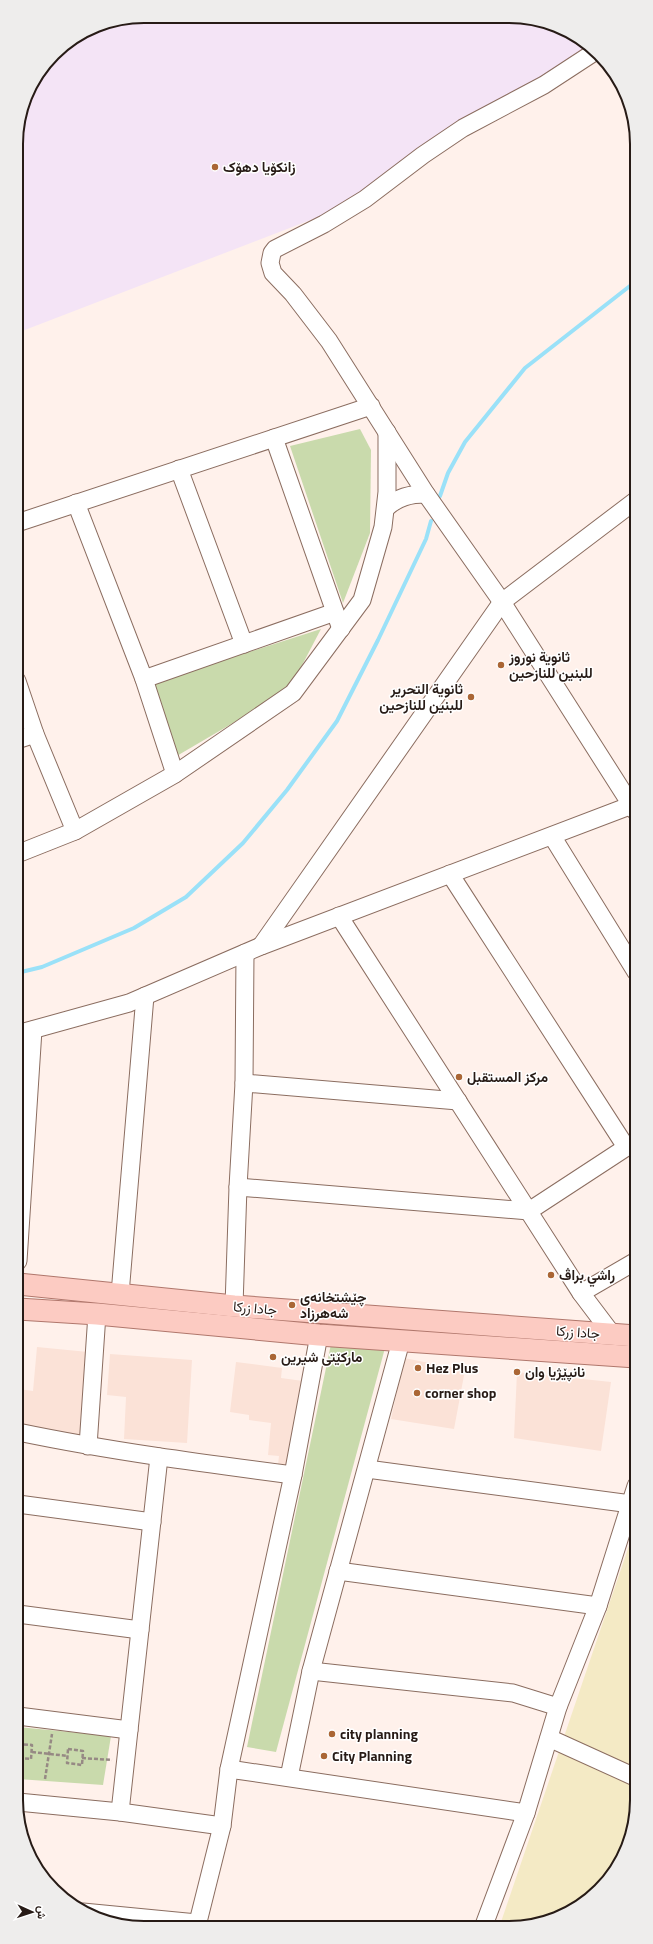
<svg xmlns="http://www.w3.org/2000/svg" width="653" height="1944" viewBox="0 0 653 1944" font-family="'Titillium Web',Vazirmatn,sans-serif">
  <rect width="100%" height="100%" fill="#fff1eb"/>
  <g fill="#fbe2d7">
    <polygon points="37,1347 88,1352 79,1438 51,1435 51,1429 18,1426 18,1389 33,1391"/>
    <polygon points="110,1354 192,1360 187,1443 124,1439 126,1397 107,1395"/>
    <polygon points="404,1358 465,1370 454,1429 391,1419"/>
    <polygon points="236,1362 282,1368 281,1378 303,1381 292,1466 278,1465 279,1456 268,1455 271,1423 249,1420 249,1415 230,1412"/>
    <polygon points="517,1372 611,1382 601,1451 514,1438"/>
  </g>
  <polygon fill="#f4e4f6" points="144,16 534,19 566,29 593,49 365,199 17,333 16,136 29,88 60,48 95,26"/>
  <g fill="#c9daac">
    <polygon points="360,429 371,450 370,533 343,603 290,446"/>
    <polygon points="321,629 289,690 175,757 152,683"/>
    <polygon points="331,1344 385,1348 276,1752 247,1747"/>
    <polygon points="18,1727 111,1736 103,1785 18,1779"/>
  </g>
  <polygon fill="#f4eac5" points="636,1525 637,1808 627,1849 605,1884 573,1911 534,1925 500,1925"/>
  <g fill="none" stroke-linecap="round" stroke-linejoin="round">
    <g stroke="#9ae1f8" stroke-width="4">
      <polyline points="440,496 448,473 465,442 525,368 635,282"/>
      <polyline points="17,973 42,967 134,928 186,897 243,843 287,790 337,721 378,640 426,539 431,521"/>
    </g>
    <defs>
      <g id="minor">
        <polyline points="596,51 544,85 463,128 423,155 365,199 324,224 275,249 272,253 270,263 273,273 293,294 329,341 426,494 502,602 635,811"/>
        <polyline points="274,438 341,629"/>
        <polyline points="179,469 244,644"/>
        <polyline points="76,503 144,679 175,774"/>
        <path d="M386,508c12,-11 24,-14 40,-14"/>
        <polyline points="17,523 371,406"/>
        <polyline points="144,679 335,612"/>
        <polyline points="17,681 35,734 75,831"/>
        <polyline points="17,740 35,734"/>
        <polyline points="552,836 636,972"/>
        <polyline points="17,854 75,831 175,774 293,693 362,600 383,527 387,492 387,432"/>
        <polyline points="450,874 626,1147"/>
        <polyline points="339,916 581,1293 612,1334"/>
        <polyline points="261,946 502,602 635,501"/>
        <polyline points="17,1034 129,1003 261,946 632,805"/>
        <polyline points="244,1083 458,1101"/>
        <polyline points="238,1187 529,1211 636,1141"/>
        <polyline points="18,1261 33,1030"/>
        <polyline points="581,1293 636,1261"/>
        <polyline points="120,1294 145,996"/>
        <polyline points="234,1306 238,1187 244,1083 245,953"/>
        <path d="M18,1432c91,19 183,31 275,43"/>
        <polyline points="88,1446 97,1314"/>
        <polyline points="367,1469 631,1504"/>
        <polyline points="18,1504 152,1522"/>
        <polyline points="338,1571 598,1606"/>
        <polyline points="18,1614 140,1630"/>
        <polyline points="311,1671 513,1693 558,1707"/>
        <polyline points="18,1716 129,1730"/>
        <polyline points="549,1738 637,1778"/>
        <polyline points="229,1769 526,1813"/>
        <polyline points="289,1777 311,1671 401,1341"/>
        <polyline points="18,1802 120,1812 222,1826"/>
        <polyline points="120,1812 159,1457"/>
        <polyline points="83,1912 197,1923"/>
        <polyline points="484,1925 526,1813 558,1707 598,1606 636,1486"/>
        <polyline points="197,1926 222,1826 229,1769 293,1475 319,1335"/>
      </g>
      <g id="major">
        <polyline points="18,1284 234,1306 636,1336"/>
        <polyline points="18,1309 97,1314 319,1335 636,1357"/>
      </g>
    </defs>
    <use href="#minor" stroke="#8b6d60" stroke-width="19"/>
    <use href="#major" stroke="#b0776c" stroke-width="23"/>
    <g stroke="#968984" stroke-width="2.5" stroke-dasharray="4 2" stroke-linecap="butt">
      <polyline points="18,1744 32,1745 31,1759 18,1758"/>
      <polygon points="68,1749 83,1751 82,1765 67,1763"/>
      <polyline points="32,1752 68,1756"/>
      <polyline points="82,1758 112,1760"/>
      <polyline points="45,1779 52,1734"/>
    </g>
    <use href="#minor" stroke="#fff" stroke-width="17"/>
    <use href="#major" stroke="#fccbc2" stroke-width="21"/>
  </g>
  <g fill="#aa6635" stroke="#fff" stroke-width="1.5">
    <circle cx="215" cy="167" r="4"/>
    <circle cx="501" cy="665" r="4"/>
    <circle cx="471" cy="697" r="4"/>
    <circle cx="459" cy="1077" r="4"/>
    <circle cx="551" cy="1275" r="4"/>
    <circle cx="292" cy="1305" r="4"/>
    <circle cx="273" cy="1357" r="4"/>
    <circle cx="418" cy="1368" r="4"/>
    <circle cx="517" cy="1372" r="4"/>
    <circle cx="417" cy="1393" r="4"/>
    <circle cx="332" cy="1734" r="4"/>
    <circle cx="324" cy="1756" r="4"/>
  </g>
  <g text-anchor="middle" stroke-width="3" stroke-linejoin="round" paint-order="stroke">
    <g font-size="14" font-weight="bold" fill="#271b16" stroke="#fff" text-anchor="start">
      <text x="223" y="172">زانکۆیا دهۆک</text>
      <text x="509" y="662">ثانوية نوروز<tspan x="509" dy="16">للبنين للنازحين</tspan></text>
      <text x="463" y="694" text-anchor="end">ثانوية التحرير<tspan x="463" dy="16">للبنين للنازحين</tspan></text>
      <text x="467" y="1082">مركز المستقبل</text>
      <text x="559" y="1280">راشي براڤ</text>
      <text x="300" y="1302">چێشتخانەی<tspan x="300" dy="16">شەهرزاد</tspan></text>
      <text x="281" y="1362">مارکێتی شیرین</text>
      <text x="426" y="1373">Hez Plus</text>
      <text x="525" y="1377">نانپێژیا وان</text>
      <text x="425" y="1398">corner shop</text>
      <text x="340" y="1739">city planning</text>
      <text x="332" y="1761">City Planning</text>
    </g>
    <g font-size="14" fill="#271b16" stroke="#fff">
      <text transform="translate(255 1308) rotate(5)" y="5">جادا زرکا</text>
      <text transform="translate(578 1332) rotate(4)" y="5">جادا زرکا</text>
    </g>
  </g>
  <path d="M0 0H653V1944H0ZM144 23H509A121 121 0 0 1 630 144V1800A121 121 0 0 1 509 1921H144A121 121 0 0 1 23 1800V144A121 121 0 0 1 144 23Z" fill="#eeedec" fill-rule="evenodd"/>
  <path fill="none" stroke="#271b16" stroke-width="2" d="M144 23H509A121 121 0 0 1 630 144V1800A121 121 0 0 1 509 1921H144A121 121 0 0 1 23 1800V144A121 121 0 0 1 144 23Z"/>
  <g transform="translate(32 1912) rotate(93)" stroke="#ffffff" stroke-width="3" paint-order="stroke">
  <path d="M0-3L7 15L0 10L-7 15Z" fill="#271b16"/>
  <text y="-6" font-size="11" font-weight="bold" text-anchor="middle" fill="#271b16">ش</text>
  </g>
</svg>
